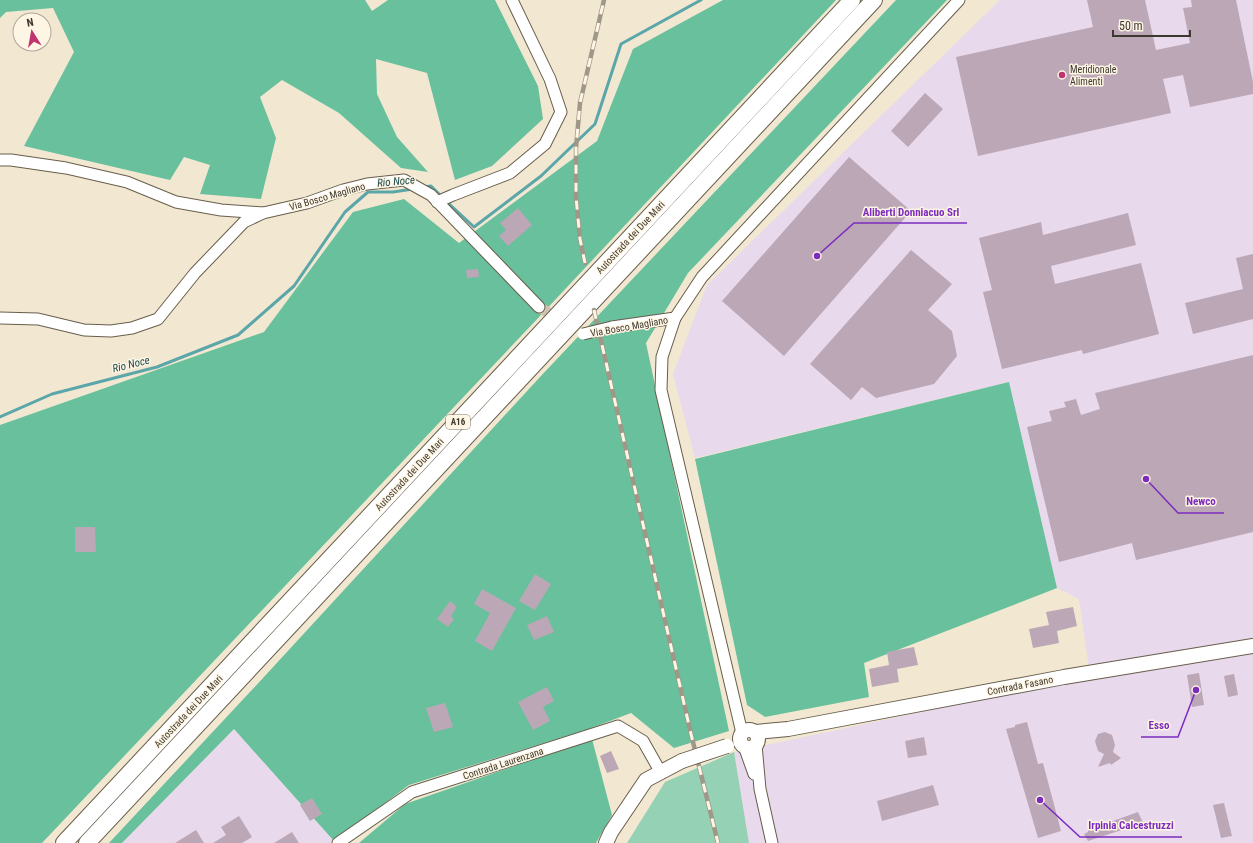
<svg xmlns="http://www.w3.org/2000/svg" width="1253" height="843" viewBox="0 0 1253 843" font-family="'Roboto Condensed',sans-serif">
  <rect width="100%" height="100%" fill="#f2e8d2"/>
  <g fill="#e8d9ec">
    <polygon points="1000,0 1253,0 1253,843 749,843 734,752 1090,676 1079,599 1057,588 1009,382 695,458 673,374 707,285"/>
    <polygon points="234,729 334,841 331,843 122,843"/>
  </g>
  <polygon fill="#94d1b5" points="734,752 749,843 627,843 665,782"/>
  <g fill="#69c09c">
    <polygon points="0,0 365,0 372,11 388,0 495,0 538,86 543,119 492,166 455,180 427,73 376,59 377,94 397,137 428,172 401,168 339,113 282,80 260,97 276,138 261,199 200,194 210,165 184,157 170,180 24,146 74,52 53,8 6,12 0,18"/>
    <polygon points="723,0 836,0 540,316 42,843 0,843 0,425 264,332 353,212 404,199 459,243 597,141 633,49"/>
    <polygon points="896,0 947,0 688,273 646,343 729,731 674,748 631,713 586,730 409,785 334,841 234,729 122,843 109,843 263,678 540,377"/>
    <polygon points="1009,382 1057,588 864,663 869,697 765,717 747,705 695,459"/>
    <polygon points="592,739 612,815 596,843 359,843 405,804"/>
  </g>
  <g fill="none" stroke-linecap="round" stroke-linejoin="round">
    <g stroke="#5ba6a9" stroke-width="3">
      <polyline points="424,187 431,186 442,197"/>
      <polyline points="446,201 474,227 541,176 595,124 621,44 701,0"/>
      <polyline points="0,417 52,394 157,367 238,335 294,286 345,212 368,192 393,192 413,189"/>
    </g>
  </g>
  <g fill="#bba7b6">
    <polygon points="1087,0 1145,0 1156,50 1190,43 1183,8 1192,7 1191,0 1236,0 1253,82 1253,94 1190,107 1183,75 1163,79 1171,113 978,156 956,57 1093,27"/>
    <polygon points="925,93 943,109 908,147 891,131"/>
    <polygon points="849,157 911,211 784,356 722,301"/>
    <polygon points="518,208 532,225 508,246 499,236 506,230 500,223"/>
    <polygon points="1128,213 1136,245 1051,266 1055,284 1141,263 1159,334 1083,354 1082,350 1002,369 983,292 992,290 979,238 1041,222 1043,235"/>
    <polygon points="911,250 952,284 928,310 952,331 957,356 934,384 876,398 862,387 851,400 810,364"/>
    <polygon points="1253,254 1253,319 1193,334 1185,303 1243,289 1236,258"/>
    <polygon points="478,269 479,277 467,278 466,270"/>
    <polygon points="1253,355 1253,532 1136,560 1132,543 1059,562 1027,427 1052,421 1049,411 1066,407 1064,402 1076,399 1081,415 1100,409 1095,393"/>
    <polygon points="75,527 95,527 96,552 75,552"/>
    <polygon points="535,574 551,584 535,610 519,601"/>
    <polygon points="482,589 516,608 492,651 475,641 490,613 474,604"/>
    <polygon points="450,601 457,607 451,616 454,619 448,627 437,619"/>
    <polygon points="1073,607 1077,626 1057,631 1059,643 1033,648 1029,629 1049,625 1046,612"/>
    <polygon points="547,616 554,632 534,640 527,625"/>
    <polygon points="914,647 918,665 897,669 899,682 872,687 869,669 889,665 887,652"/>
    <polygon points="1199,673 1204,705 1192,707 1187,675"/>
    <polygon points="1234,674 1238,695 1228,697 1224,676"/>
    <polygon points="547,687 554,701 543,707 550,721 533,730 518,702"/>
    <polygon points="445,703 453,727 434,732 426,708"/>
    <polygon points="1027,722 1038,764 1043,763 1061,831 1038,838 1006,729 1015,727 1015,725"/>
    <polygon points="1105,732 1112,735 1115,745 1113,752 1121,758 1111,765 1110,763 1098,767 1104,754 1098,751 1095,741 1098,734"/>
    <polygon points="924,737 927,755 908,758 905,741"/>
    <polygon points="611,751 619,769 607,773 600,756"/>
    <polygon points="933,785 939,805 882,821 877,801"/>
    <polygon points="312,798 322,814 310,821 300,805"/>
    <polygon points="1224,803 1232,836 1221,838 1213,805"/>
    <polygon points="1138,812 1143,823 1088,841 1084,834 1088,832 1088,830"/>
    <polygon points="239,816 252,837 242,843 213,843 226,835 221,827"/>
    <polygon points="196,830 204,843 175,843"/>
    <polygon points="292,832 299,843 274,843"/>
  </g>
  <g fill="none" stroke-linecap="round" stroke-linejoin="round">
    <polyline stroke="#cec5b1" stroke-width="11" stroke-dasharray="11 5.5" stroke-linecap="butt" points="539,307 583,334"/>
    <defs>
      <g id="minor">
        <polyline points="0,160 11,160 66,168 127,182 176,202 221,210 263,213 307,203 343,190 367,184 404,180 431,195 539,307"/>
        <polyline points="437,202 453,195 510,173 545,144 561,112 550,79 512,0"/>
        <polyline points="0,318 38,319 84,330 111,331 132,328 158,319 195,273 244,222 263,213"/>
        <polyline points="612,327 675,318"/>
        <polyline points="742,733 661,390 662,357 675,318 702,277 959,0"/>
        <polyline points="756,745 760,789 772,843"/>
        <polyline points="744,746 754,774"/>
        <polyline points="338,843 412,792 618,726 643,741 660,771"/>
      </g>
      <g id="major">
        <circle cx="749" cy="739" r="9"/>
        <polyline points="755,732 788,729 1064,677 1253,646"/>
        <polyline points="606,843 611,832 646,780 682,761"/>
      </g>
      <g id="highway">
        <polyline points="64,843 852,0"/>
        <polyline points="87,843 874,0"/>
      </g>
    </defs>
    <use href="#minor" stroke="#675e4b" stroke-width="13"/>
    <use href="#major" stroke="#675e4b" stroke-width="16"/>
    <use href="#highway" stroke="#675e4b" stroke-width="18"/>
    <use href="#minor" stroke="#fff" stroke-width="11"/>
    <use href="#major" stroke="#fff" stroke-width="14"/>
    <use href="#highway" stroke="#fff" stroke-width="16"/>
    <defs>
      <g id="rail">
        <polyline points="585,263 580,239 576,197 576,148 580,103 604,0"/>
        <polyline points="594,310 691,734 718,843"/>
      </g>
    </defs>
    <use href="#rail" stroke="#9f9787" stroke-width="4.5"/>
    <use href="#rail" stroke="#fef5e4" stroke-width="3" stroke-dasharray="9" stroke-linecap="butt"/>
    <defs>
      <polyline id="minor-bridge" points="583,334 612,327"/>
      <polyline id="major-bridge" points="682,761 727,746"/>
    </defs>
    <use href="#minor-bridge" stroke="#675e4b" stroke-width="13" stroke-linecap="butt"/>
    <use href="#major-bridge" stroke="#675e4b" stroke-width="16" stroke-linecap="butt"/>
    <use href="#minor-bridge" stroke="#fff" stroke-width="11"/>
    <use href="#major-bridge" stroke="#fff" stroke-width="14"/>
  </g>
  <circle fill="#be3571" stroke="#fef5e4" stroke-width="1.5" cx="1062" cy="75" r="4"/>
  <g text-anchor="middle" stroke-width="3" stroke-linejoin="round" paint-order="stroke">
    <rect fill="#fef5e4" stroke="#767165" stroke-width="1" x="446" y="415" width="24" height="14" rx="3"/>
    <g font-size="9" font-weight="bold" fill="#3c382f">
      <text x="458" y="425">A16</text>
    </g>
    <g font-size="10" fill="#3c382f" stroke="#fef5e4" text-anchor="start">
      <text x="1070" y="73">Meridionale<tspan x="1070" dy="12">Alimenti</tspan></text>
    </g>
    <g font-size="10" fill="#3c382f" stroke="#fef5e4">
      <text transform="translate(327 196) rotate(-16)" y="4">Via Bosco Magliano</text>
      <text transform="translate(630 237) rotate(-47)" y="4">Autostrada dei Due Mari</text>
      <text transform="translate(629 326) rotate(-10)" y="4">Via Bosco Magliano</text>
      <text transform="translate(409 474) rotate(-47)" y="4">Autostrada dei Due Mari</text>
      <text transform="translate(1020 685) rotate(-11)" y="4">Contrada Fasano</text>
      <text transform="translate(188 711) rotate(-47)" y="4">Autostrada dei Due Mari</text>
      <text transform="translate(503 763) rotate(-18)" y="4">Contrada Laurenzana</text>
    </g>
    <g font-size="11" font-style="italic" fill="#194b4e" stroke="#fef5e4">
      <text transform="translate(396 181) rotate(-5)" y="4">Rio Noce</text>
      <text transform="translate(131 364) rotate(-14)" y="4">Rio Noce</text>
    </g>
  </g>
  <path fill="none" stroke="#7b2cbf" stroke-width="1.5" d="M817 256L854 223H967M1146 479L1178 513H1224M1196 690L1178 737H1141M1040 800L1080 837H1182"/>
  <g fill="#7b2cbf" stroke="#fef5e4" stroke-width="1.5">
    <circle cx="817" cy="256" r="4"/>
    <circle cx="1146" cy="479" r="4"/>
    <circle cx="1196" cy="690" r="4"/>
    <circle cx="1040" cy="800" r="4"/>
  </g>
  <g font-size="11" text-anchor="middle" font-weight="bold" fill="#7b2cbf" stroke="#fef5e4" stroke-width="3" stroke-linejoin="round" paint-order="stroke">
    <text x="911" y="216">Aliberti Donniacuo Srl</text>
    <text x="1201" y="505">Newco</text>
    <text x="1159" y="729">Esso</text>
    <text x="1131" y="829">Irpinia Calcestruzzi</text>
  </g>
  <g transform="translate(32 32) rotate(349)"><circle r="19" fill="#fef5e4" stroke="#b0a99c"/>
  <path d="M0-3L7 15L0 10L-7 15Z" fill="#be3571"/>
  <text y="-6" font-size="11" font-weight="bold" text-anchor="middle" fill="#3c382f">N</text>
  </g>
  <path d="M1113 30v6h77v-6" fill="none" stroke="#3c382f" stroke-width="2"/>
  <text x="1119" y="30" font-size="12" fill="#3c382f" stroke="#fef5e4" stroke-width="3" paint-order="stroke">50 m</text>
</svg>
